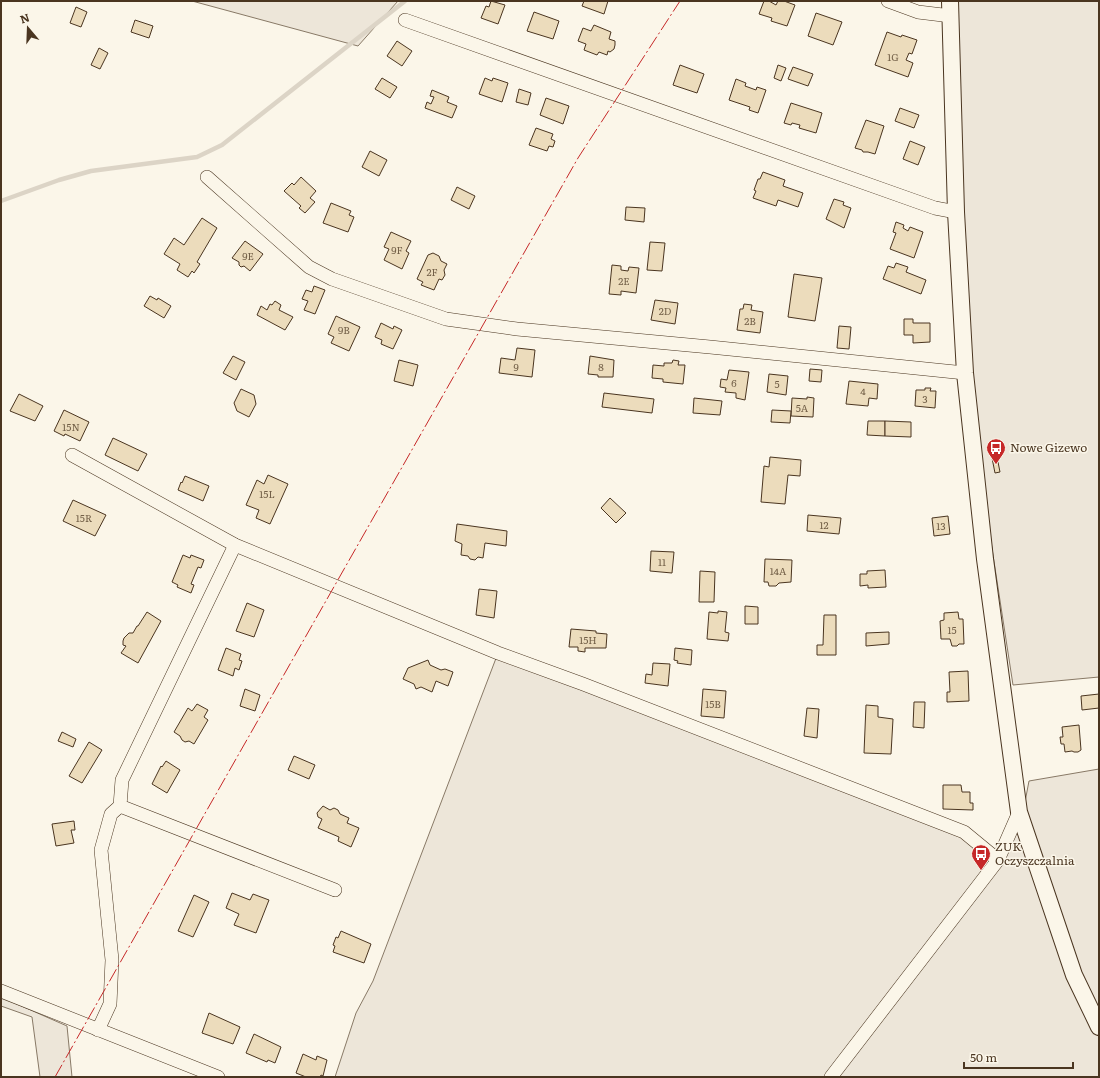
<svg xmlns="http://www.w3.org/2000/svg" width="1100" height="1078" viewBox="0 0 1100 1078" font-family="Literata,serif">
  <rect width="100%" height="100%" fill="#fbf6e9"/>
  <g fill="#ede6d9" stroke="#887966">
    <polygon points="192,1 398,1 358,46"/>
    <polygon points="950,1 1099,1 1099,677 1013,685 965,373"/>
    <polygon points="498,653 998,852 1020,828 1029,781 1099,769 1099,1077 335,1077 356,1013 373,981"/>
    <polygon points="1,997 67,1026 72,1077 40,1077 32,1017 1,1006"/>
  </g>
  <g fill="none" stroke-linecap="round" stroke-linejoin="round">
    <polyline stroke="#dcd4c6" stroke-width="4.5" points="1,201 59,180 91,171 197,157 222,145 405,1"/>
  </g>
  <g fill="#ecdcbc" stroke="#4a3520">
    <polygon points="491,1 505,5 498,24 481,18 486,6 489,7"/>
    <polygon points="584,1 608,1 604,14 582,6"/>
    <polygon points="764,1 769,1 776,5 778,1 784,1 795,5 787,26 771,21 772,18 759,14"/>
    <polygon points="76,7 87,12 81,27 70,23"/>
    <polygon points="534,12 559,21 553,39 527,31"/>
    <polygon points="816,13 842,22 833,45 808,36"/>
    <polygon points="135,20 153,26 149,38 131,32"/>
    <polygon points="594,25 611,32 609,39 615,41 615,45 614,49 610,52 608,51 607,55 599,52 597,55 584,50 586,44 578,41 583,28 591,31"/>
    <polygon points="887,32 901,37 902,35 917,40 912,54 909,53 906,60 913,63 908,77 875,65"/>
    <polygon points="397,41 412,51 402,66 387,56"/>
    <polygon points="99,48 108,53 100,69 91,65"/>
    <polygon points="680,65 704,74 697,93 673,85"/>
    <polygon points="778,65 786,68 781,81 774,78"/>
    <polygon points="793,67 813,74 808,86 788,79"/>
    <polygon points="382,78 397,87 390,98 375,89"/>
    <polygon points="485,78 492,81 493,78 508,83 502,102 479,94"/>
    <polygon points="736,79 746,83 745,86 756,90 757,87 766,90 758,113 749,110 750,107 729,100"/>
    <polygon points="519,89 531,93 528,105 516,102"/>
    <polygon points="432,90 449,97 447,102 457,106 452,118 425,108 427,102 431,104 434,97 430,96"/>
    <polygon points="546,98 569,106 563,124 540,115"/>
    <polygon points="791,103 822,113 816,133 799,128 800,125 792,123 791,125 784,123"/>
    <polygon points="900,108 919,115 914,128 895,121"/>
    <polygon points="866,120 884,126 875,154 868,152 863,152 862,150 855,148"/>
    <polygon points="536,128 553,134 551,139 555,141 553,147 549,146 547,151 529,145"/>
    <polygon points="910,141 925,147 918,165 903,159"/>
    <polygon points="370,151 387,160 379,176 362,167"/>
    <polygon points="763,172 785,180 783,186 803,193 798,207 778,200 776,206 753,198 756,191 754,190 758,179 760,179"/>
    <polygon points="301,177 316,191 310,198 315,202 305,213 299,208 301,206 284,191 292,183 294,185"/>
    <polygon points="457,187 475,196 469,209 451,200"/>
    <polygon points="834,199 844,202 843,205 851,208 844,228 826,219"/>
    <polygon points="331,203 351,211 349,215 354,217 348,232 323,223"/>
    <polygon points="626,207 645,208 644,222 625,220"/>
    <polygon points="202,218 217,228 197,262 200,264 194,273 192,271 188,277 177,270 180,264 164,254 174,238 184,245"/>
    <polygon points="896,222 904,225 903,228 908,231 910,227 923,232 914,258 890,249 896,233 893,232"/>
    <polygon points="391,232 411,241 406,251 409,253 402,269 384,260 389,249 384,247"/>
    <polygon points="245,241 263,254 250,271 244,266 241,267 239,265 239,262 232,258"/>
    <polygon points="650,242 665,243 662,271 647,270"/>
    <polygon points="433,253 439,256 441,261 447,264 444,270 445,275 442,280 439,279 434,290 421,285 423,282 417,279 428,255"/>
    <polygon points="896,263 908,267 906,272 926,280 921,294 883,279 888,266 894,268"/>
    <polygon points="612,265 621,266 621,270 628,271 629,267 639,268 636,293 621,291 621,295 609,294"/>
    <polygon points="794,274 822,278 815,321 788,317"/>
    <polygon points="314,286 325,290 315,314 304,310 308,301 302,299 306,290 312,292"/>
    <polygon points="150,296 157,300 158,298 171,306 164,318 144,306"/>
    <polygon points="655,300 678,303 675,324 651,320"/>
    <polygon points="275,301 281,305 279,310 293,317 285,330 257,315 261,306 267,310 270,304 272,305"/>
    <polygon points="744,304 752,305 751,310 763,312 760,333 737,330 740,309 743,309"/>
    <polygon points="336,316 360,327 349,351 331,343 334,337 328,334"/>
    <polygon points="904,319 913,319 913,323 930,323 930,342 913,343 913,335 904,335"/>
    <polygon points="381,323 393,329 394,326 402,330 393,349 381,344 382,340 375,337"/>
    <polygon points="839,326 851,327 849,349 837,348"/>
    <polygon points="517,348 535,350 532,377 499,373 501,358 515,360"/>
    <polygon points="233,356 245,362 236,380 223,373"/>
    <polygon points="590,356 614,360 613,377 598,377 598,375 588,374"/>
    <polygon points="399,360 418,365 413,386 394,381"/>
    <polygon points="673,360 679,361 678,365 685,365 683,384 663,382 663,379 652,378 653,365 664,366 664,363 672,363"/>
    <polygon points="810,369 822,370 821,382 809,381"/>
    <polygon points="729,370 749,372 745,400 736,398 736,393 725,392 726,388 720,387 721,379 727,380"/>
    <polygon points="769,374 788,376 786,395 767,392"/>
    <polygon points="849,381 878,384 877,399 869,398 868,406 846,404"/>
    <polygon points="925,388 931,388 930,391 936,391 935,408 915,406 916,390 925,390"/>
    <polygon points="241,389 254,395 256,404 249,417 237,411 234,403"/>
    <polygon points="604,393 654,399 652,413 602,407"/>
    <polygon points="19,394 43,406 35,421 10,411"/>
    <polygon points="807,397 814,398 813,417 791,416 792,398 807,399"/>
    <polygon points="694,398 722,401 720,415 693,413"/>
    <polygon points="64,410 89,422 80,441 65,434 64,436 54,431"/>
    <polygon points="772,410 791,411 790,423 771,422"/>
    <polygon points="868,421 885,421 885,436 867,435"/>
    <polygon points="885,421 911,422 911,437 885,436"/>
    <polygon points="113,438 147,454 138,471 105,455"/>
    <polygon points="770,457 801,460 800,476 788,475 785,504 761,502 764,466 769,467"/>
    <polygon points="997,457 1000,472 995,473 992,458"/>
    <polygon points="268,475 288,484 270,524 256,518 259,510 246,505 257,480 264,484"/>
    <polygon points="185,476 209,486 203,501 178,490 181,482 182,483"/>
    <polygon points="610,498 626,513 616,523 601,508"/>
    <polygon points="73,500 106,515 95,536 63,521"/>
    <polygon points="808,515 841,518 839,534 807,531"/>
    <polygon points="948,516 950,534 934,536 932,518"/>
    <polygon points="457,524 507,531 506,546 485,543 483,558 478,557 475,560 470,559 468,556 461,555 462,544 455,541"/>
    <polygon points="651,551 674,552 672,573 650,571"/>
    <polygon points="183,555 190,558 191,555 204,560 201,568 198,567 191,584 194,585 191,593 177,587 178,585 172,582"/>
    <polygon points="765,559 792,560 791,582 779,583 776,586 769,586 768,582 764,582"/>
    <polygon points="885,570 886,587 868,588 868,585 860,586 860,574 867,574 867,571"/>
    <polygon points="700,571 715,572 714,602 699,602"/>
    <polygon points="479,589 497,591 494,618 476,615"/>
    <polygon points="247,603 264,610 254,637 236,631"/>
    <polygon points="745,606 758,607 758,624 745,624"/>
    <polygon points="718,611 727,612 725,632 729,633 728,641 707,639 709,612 718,613"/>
    <polygon points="147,612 161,621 138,663 121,653 126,646 123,645 123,641 124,638 129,633 133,633 137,626 138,626"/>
    <polygon points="958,612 959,619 963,619 964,644 959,644 957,646 952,646 950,639 941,639 940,621 944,620 944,613"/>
    <polygon points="824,615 836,615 836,655 817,655 817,645 823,645"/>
    <polygon points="571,629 596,631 596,633 607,634 606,648 585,648 585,652 578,651 578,647 569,647"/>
    <polygon points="889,632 889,644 866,646 866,633"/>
    <polygon points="226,648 241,654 239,660 242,661 239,670 235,668 233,676 218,670"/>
    <polygon points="675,648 692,650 691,665 677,663 678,661 674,660"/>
    <polygon points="428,660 430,665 441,670 445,669 453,672 448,686 436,681 432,692 421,687 416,689 414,684 403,679 408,668"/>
    <polygon points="653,663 670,664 668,686 645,683 646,674 652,675"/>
    <polygon points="968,671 969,701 947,702 947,692 950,692 949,672"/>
    <polygon points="245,689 260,695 255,711 240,706"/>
    <polygon points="703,689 726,691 724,718 701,716"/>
    <polygon points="1099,694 1099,708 1082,710 1081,696"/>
    <polygon points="914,702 925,702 924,728 913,727"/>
    <polygon points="197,704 208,710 204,717 208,720 194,744 189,741 185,742 182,740 180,736 174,732 188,708 192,711"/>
    <polygon points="866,705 878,706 878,717 893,719 891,754 864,753"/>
    <polygon points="807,708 819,709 817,738 804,736"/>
    <polygon points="1079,725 1081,750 1078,752 1074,752 1072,751 1065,752 1064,744 1061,744 1060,737 1063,737 1062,727"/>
    <polygon points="62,732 76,739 73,747 58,741"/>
    <polygon points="89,742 102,750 82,783 69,776"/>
    <polygon points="294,756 315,765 309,779 288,770"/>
    <polygon points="166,761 180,770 167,793 152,784 161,766 162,767"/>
    <polygon points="943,785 961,785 962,792 970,792 970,803 973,803 973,810 943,809"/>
    <polygon points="323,806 330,810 334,808 338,810 340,814 349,818 347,823 359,828 351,847 338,841 339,837 318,828 322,819 318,817 317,813"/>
    <polygon points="74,821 75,830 71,830 74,843 56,846 52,824"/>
    <polygon points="232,893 250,900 253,894 269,900 256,933 234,925 239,914 226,908"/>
    <polygon points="194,895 209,902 193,937 178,931"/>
    <polygon points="341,931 371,944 364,963 333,952 335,946 333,945 336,937 338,938"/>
    <polygon points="209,1013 240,1027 233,1044 202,1033"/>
    <polygon points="254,1034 281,1047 275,1063 268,1060 267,1062 246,1053"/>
    <polygon points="303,1054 316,1060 317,1056 327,1060 323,1076 321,1075 320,1077 306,1077 296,1073"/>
  </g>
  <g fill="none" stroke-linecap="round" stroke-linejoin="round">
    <defs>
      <g id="minor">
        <polyline points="888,1 918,12 951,16"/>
        <polyline points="405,20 935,208 956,212"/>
        <polyline points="207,177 309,267 332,279 446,319 517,329 710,347 965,373"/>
        <polyline points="72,455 235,545 498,653 583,684 964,832 998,860"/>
        <polyline points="235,545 122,780 120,806 335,890"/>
        <polyline points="1,991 218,1077"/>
        <polyline points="98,1030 110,1004 112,960 101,850 111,814 120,806"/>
        <polyline points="831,1077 998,860 1019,812"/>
      </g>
      <polyline id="tertiary" points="950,1 956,212 965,373 985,559 1019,812 1074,975 1099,1027"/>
    </defs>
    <use href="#minor" stroke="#4a3520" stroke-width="14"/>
    <use href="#tertiary" stroke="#4a3520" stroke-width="18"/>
    <use href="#minor" stroke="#fbf6e9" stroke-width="13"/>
    <use href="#tertiary" stroke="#fbf6e9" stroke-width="16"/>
    <polyline stroke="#c62828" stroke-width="1" stroke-dasharray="14 3 2 3" stroke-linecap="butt" points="55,1077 578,158 680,1"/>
  </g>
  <defs>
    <symbol id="bus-pin" viewBox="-11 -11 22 30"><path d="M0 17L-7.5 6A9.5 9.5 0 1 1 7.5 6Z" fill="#c62828" stroke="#fbf6e9"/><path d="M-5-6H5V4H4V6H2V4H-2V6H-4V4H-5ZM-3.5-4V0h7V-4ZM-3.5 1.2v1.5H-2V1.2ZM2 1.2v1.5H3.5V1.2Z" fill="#fff"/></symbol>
  </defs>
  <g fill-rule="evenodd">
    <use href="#bus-pin" x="985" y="437" width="22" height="30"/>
    <use href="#bus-pin" x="970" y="843" width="22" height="30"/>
  </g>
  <g text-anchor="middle" stroke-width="3" stroke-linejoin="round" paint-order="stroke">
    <g font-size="10" fill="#725f47">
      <text x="893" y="61">1G</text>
      <text x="397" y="254">9F</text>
      <text x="248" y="260">9E</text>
      <text x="432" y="276">2F</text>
      <text x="624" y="285">2E</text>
      <text x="665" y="315">2D</text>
      <text x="750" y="325">2B</text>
      <text x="344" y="334">9B</text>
      <text x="516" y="371">9</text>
      <text x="601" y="371">8</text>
      <text x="734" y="387">6</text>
      <text x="777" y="388">5</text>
      <text x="863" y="395">4</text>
      <text x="925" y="403">3</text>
      <text x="802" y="412">5A</text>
      <text x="71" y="431">15N</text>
      <text x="267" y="498">15L</text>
      <text x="84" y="522">15R</text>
      <text x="824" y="529">12</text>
      <text x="941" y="530">13</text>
      <text x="662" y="566">11</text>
      <text x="778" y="575">14A</text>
      <text x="952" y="634">15</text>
      <text x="588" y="644">15H</text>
      <text x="713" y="708">15B</text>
    </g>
    <g font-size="12" fill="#4a3520" stroke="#fbf6e9" text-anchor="start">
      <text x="1010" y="452">Nowe Gizewo</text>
      <text x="995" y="851">ZUK<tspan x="995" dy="14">Oczyszczalnia</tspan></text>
    </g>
  </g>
  <rect width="1100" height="1078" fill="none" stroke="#4a3520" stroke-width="4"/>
  <g transform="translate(28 28) rotate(341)" stroke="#fbf6e9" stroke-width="3" paint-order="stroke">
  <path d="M0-3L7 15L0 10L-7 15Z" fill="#4a3520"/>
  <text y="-6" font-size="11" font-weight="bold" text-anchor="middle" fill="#4a3520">N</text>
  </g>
  <path d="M964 1062v6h109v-6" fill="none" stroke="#4a3520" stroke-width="2"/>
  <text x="970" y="1062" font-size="12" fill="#4a3520" stroke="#fbf6e9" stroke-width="3" paint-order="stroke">50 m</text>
</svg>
